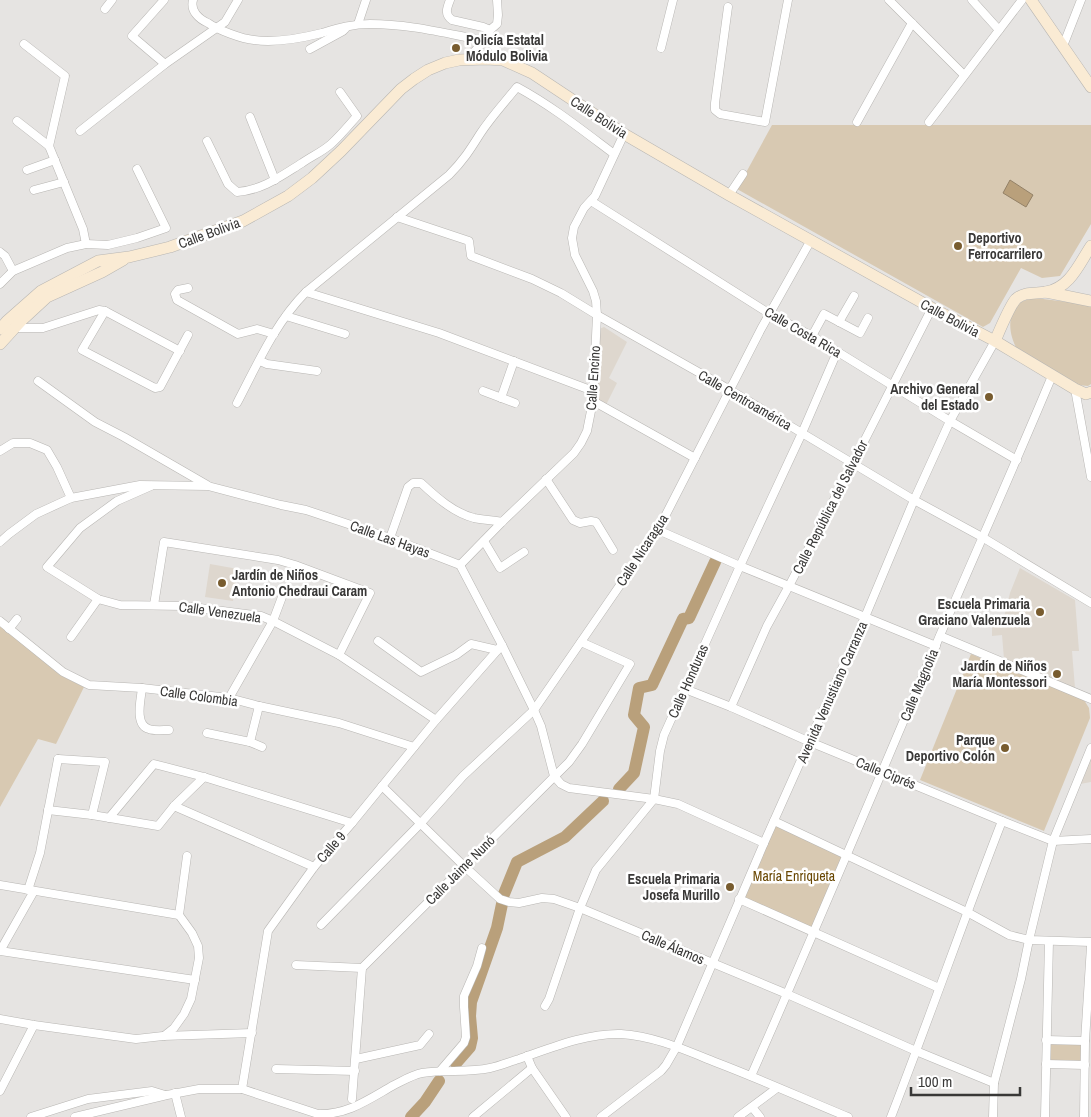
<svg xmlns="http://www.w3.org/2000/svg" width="1091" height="1117" viewBox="0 0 1091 1117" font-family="'Archivo Narrow',sans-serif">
  <rect width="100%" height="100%" fill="#e6e4e2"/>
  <g fill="#ded7ce">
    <polygon points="604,327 627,342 609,378 617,383 605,407 594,400 599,329"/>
    <polygon points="210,564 238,569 233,601 205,597"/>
    <polygon points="1020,568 1075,600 1079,651 1072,651 1075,688 1004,659 1002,635 992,636 992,625 1002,625 1010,593"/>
    <polygon points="1091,758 1091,782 1080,784"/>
  </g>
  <g fill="#d8c9b2">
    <polygon points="772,125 1091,125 1091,224 1060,276 1042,278 1021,268 990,323 983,327 737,189"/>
    <path d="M1035,298l49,6 7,3v77l-3,2 -10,-1 -61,-36c-8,-14 -11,-34 3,-46 4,-3 10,-4 15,-5z"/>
    <polygon points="0,625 60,675 84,687 56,744 38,739 0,807"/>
    <polygon points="971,654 1084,700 1089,708 1090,718 1044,831 920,780"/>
    <polygon points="774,821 847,856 814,933 739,899"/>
    <polygon points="1047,1041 1084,1042 1084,1064 1047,1063"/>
  </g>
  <polygon fill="#b9a07b" stroke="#938167" points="1010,180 1033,195 1026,207 1003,193"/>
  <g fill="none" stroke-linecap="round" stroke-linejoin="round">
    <g stroke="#b9a07b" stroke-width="12">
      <polyline points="619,789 634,773 644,727 634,715 639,688 652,685 683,619 689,618 715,562"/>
      <polyline points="504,894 517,862 565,837 603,801"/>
      <polyline points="456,1063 470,1047 472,1038 470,1016 471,1002 497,928 502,904"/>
      <polyline points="411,1117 425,1102 439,1081"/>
    </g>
    <defs>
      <g id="street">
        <polyline points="164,0 132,36 165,64"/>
        <path d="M193,0c-3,11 6,19 15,23 10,7 34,16 46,17 20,3 48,-2 68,-7 17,-5 30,-9 48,-9 40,0 78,10 117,17l6,4 10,15"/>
        <path d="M450,0c-3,8 -6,14 2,20l31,7 7,3"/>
        <polyline points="889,0 964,75"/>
        <polyline points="972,0 999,30"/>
        <polyline points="728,7 715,103 715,110 720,114 765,122 788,0"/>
        <polyline points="105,9 112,0"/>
        <polyline points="358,24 366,0"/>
        <polyline points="24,44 65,76 49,146 83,229 86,244"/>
        <polyline points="1063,46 1081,0"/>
        <polyline points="661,48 673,0"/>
        <polyline points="310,49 343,31 345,29"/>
        <polyline points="468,59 480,45 487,41 490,30 497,24 498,15 497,0"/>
        <polyline points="250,117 275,180"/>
        <polyline points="17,121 49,146"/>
        <polyline points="857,122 912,23"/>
        <polyline points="929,122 1022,0"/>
        <polyline points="80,131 165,64 225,22 238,0"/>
        <path d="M207,141l21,43 9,8c26,-2 44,-16 65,-29 10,-7 20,-11 29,-19 10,-9 18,-19 26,-28l-17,-24"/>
        <polyline points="27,170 55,160"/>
        <polyline points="34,190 64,182"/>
        <polyline points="729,195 743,174"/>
        <polyline points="591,201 770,314 812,336 950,421 1017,460"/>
        <polyline points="397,217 469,241 471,256 532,279 561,293 597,315 730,390 914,500 982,537 1091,603"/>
        <polyline points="0,252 5,256 13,271"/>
        <polyline points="0,284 13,271 67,248 86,244 108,245 137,238 166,228 137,169"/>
        <polyline points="188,288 178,290 175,294 177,300 238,334 257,329 274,334"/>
        <polyline points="306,292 439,333 593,391"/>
        <polyline points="105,311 82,350 155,388 160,387 188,335"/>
        <polyline points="286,316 345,334"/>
        <polyline points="839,322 854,296"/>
        <polyline points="15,328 43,328 99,310 105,311 180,351"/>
        <polyline points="812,336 824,314 860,333 868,318"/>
        <polyline points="260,361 267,364 317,371"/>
        <polyline points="38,381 95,422 124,437 207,485"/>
        <polyline points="1075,389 1091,477"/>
        <polyline points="483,391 515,403"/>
        <polyline points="501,398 514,361"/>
        <polyline points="593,401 695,458"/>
        <path d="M237,403c20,-38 38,-80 69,-111l143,-117c14,-14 21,-25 31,-41 11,-17 25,-32 37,-47 35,19 65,43 97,67"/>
        <polyline points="0,451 13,443 30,443 47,450 57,467 71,498"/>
        <polyline points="546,479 573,520 580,523 591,521 596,522 613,550"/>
        <polyline points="151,486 117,501 80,528 47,567 98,599 120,605 184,606 261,616 273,621 339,655 436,720"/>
        <polyline points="658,530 740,566 936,646"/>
        <path d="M390,538l18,-51 5,-4h8c15,14 33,30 53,35 9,2 19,2 28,4"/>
        <polyline points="484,541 500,568 524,552"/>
        <polyline points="0,542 9,534 36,514 71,498 140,485 208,486 281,505 306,510 390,538 460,565 502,645 534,710 541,726 554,776 561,784 569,788 654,799 678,804 764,843"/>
        <polyline points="460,565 502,522 574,453 581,443 587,431 593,401 597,315 596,301 593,291 575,255 572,238 574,227 584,208 595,196 624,134"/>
        <polyline points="154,605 164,542 278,560 295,565 370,593 339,655"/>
        <polyline points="0,621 63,672 89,685 142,688 229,698 259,706 339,723 414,747"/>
        <polyline points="9,629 17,619"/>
        <polyline points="940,636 1091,699"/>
        <polyline points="71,637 98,599"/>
        <polyline points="378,641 421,672 456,655 471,644 497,650"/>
        <path d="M142,688c-1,11 -8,37 7,41 5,2 14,1 20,1"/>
        <polyline points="685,689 731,707 810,742 1002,821 1053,841 1091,839"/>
        <polyline points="229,698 273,621 285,589"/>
        <polyline points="731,707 767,626 789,586 853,463 932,308"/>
        <polyline points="207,733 250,742 262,747"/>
        <polyline points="250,742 259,706"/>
        <polyline points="58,759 105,762 92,815"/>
        <polyline points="382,786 464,866 500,899 509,902 519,903 542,898 554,899 580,908 787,994 916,1051 994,1083"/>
        <polyline points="174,806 314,867"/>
        <polyline points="48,810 92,815 158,826 174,806 204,777"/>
        <polyline points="109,818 154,764 204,777 352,823"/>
        <polyline points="774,821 967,912 1009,935 1029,940 1091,942"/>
        <polyline points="0,885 179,915"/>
        <polyline points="28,890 40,853 58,759"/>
        <polyline points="739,899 939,988"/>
        <polyline points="179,915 187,856"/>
        <polyline points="321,925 421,823 463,776 534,710 658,530 761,329 811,240"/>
        <polyline points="0,951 195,980"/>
        <polyline points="0,951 34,891"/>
        <polyline points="296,965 362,968"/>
        <polyline points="545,1006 549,999 580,908 596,870 654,799 660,751 664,735 740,566 802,433 837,352"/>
        <polyline points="0,1019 34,1025 136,1039 163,1036 252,1033"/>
        <polyline points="164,1036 174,1028 184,1014 191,999 199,958 198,946 192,933 179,915"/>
        <polyline points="1046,1040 1085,1041"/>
        <polyline points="527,1056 532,1068 566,1117"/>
        <polyline points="356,1059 420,1045 429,1034"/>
        <polyline points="1046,1064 1085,1065"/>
        <polyline points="276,1069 355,1071"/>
        <polyline points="440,1071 464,1043 466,1037 464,1007 464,996 477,966 482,948"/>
        <path d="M751,1076c63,-142 123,-286 184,-429 39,-91 79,-180 117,-271"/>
        <polyline points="242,1089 268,931 314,867 352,823 436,720 502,645"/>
        <polyline points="0,1091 34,1025"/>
        <polyline points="175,1093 181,1117"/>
        <polyline points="352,1099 362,968 569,762 582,744 630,664 581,642"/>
        <polyline points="752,1107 760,1117"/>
        <polyline points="31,1117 88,1099 152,1091 165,1095"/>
        <path d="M75,1117l92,-22 32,-6h43l76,25c30,1 51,-15 76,-29 10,-5 18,-10 28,-12 23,-4 45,0 68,-5 10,-2 19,-6 29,-9 32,-11 68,-26 102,-25 33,2 64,16 94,28 45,17 89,37 133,55"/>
        <polyline points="473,1117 532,1068"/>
        <polyline points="601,1117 661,1071 666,1065 677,1046 764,843 865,617 914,500 950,421 995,341"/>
        <polyline points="738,1117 777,1088"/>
        <path d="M891,1117c38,-98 73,-198 111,-296"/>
        <polyline points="993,1117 994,1083 1021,979 1029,940 1053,841 1091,748"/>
        <polyline points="1045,1117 1049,941"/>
        <polyline points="1084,1117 1085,1041 1091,946"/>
      </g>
      <g id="secondary">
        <polyline points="1031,0 1091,87"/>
        <polyline points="1046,292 1091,301"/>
        <polyline points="0,329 7,321 41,291 98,261 129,257 170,247 243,221 288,196 312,178 341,151 401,89 414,79 428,70 445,63 459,60 486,59 503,60 532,73 624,134 729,195 932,308 995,341 1075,389 1086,394 1091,392"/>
        <path d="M995,341c4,-9 15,-36 21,-42 9,-8 20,-5 30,-7 24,-4 33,-28 45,-46"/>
        <polyline points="0,344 21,321 47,297 102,272 123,260"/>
      </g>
    </defs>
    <use href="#street" stroke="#b8b6b3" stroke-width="9"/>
    <use href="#secondary" stroke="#b8b6b3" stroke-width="12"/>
    <use href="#street" stroke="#fff" stroke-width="8"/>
    <use href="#secondary" stroke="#faebd4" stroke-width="11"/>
  </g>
  <g fill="#785c2f" stroke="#fff" stroke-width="2">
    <circle cx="456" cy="48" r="5"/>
    <circle cx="958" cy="246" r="5"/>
    <circle cx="989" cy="397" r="5"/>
    <circle cx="222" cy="583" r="5"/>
    <circle cx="1040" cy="612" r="5"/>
    <circle cx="1057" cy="674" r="5"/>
    <circle cx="1005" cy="748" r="5"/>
    <circle cx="730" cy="887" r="5"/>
  </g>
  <g text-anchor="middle" stroke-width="5" stroke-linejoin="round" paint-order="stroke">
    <g font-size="14" font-weight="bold" fill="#393837" stroke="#fff" text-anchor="end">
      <text x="466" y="45" text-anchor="start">Policía Estatal<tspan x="466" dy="16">Módulo Bolivia</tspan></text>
      <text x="968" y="243" text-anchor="start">Deportivo<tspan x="968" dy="16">Ferrocarrilero</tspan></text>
      <text x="979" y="394">Archivo General<tspan x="979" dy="16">del Estado</tspan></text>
      <text x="232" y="580" text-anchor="start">Jardín de Niños<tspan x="232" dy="16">Antonio Chedraui Caram</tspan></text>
      <text x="1030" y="609">Escuela Primaria<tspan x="1030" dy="16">Graciano Valenzuela</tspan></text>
      <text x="1047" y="671">Jardín de Niños<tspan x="1047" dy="16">María Montessori</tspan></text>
      <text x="995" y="745">Parque<tspan x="995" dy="16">Deportivo Colón</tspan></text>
      <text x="720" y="884">Escuela Primaria<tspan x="720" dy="16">Josefa Murillo</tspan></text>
    </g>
    <g font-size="14" fill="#393837" stroke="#fff">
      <text transform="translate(599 117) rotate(33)" y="5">Calle Bolivia</text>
      <text transform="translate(209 233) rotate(-20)" y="5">Calle Bolivia</text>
      <text transform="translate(950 318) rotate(28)" y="5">Calle Bolivia</text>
      <text transform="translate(803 332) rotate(30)" y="5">Calle Costa Rica</text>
      <text transform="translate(593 378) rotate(-86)" y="5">Calle Encino</text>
      <text transform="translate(745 400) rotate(30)" y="5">Calle Centroamérica</text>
      <text transform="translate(830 507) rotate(-63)" y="5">Calle República del Salvador</text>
      <text transform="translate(390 539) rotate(20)" y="5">Calle Las Hayas</text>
      <text transform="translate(642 550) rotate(-57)" y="5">Calle Nicaragua</text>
      <text transform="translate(220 612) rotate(8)" y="5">Calle Venezuela</text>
      <text transform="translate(688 681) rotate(-66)" y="5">Calle Honduras</text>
      <text transform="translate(919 685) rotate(-67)" y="5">Calle Magnolia</text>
      <text transform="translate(832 692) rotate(-66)" y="5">Avenida Venustiano Carranza</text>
      <text transform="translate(199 696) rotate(8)" y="5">Calle Colombia</text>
      <text transform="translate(886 773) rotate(22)" y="5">Calle Ciprés</text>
      <text transform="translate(331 847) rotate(-49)" y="5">Calle 9</text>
      <text transform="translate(460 870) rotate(-45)" y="5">Calle Jaime Nunó</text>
      <text transform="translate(673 947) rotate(23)" y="5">Calle Álamos</text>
    </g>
    <g font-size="14" fill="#684601" stroke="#fff">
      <text x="794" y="881">María Enriqueta</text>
    </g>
  </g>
  <path d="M911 1087v8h109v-8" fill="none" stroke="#393837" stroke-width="2.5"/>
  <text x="918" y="1087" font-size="15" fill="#393837" stroke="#ffffff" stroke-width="4" paint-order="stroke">100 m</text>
</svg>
